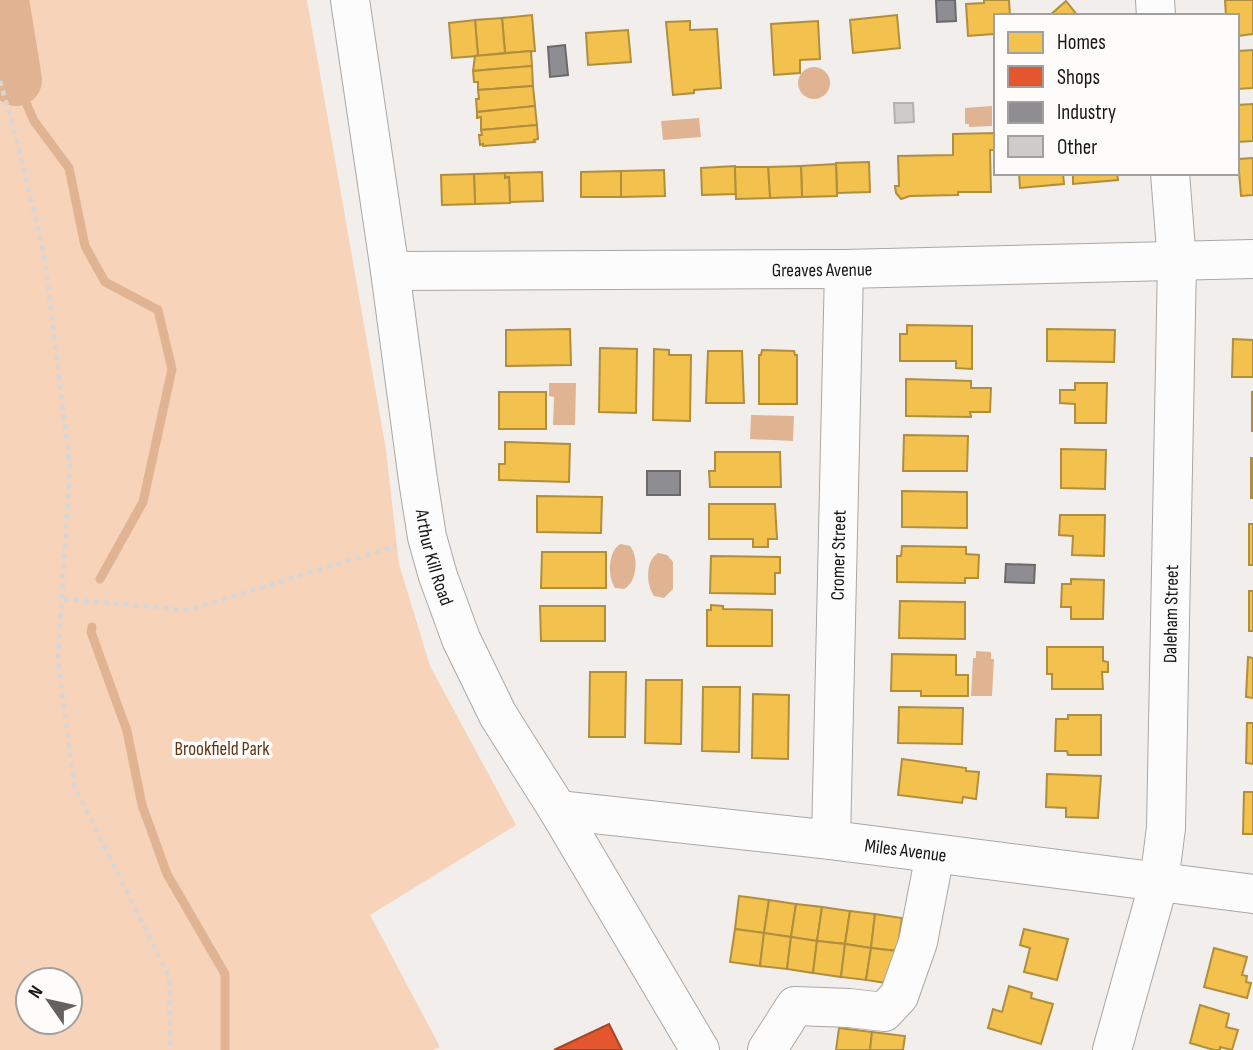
<svg xmlns="http://www.w3.org/2000/svg" width="1253" height="1050" viewBox="0 0 1253 1050" font-family="'Sofia Sans Condensed',sans-serif">
  <rect width="100%" height="100%" fill="#f1eeec"/>
  <path fill="#f7d3b9" fill-rule="evenodd" d="M0,0h307l79,450 13,114 31,102 86,159 -146,90 70,132 -7,3h-433zM70,980v42h-42v-42z"/>
  <g fill="#e0b493">
    <circle cx="814" cy="83" r="16"/>
    <polygon points="992,106 992,126 969,127 969,124 965,124 965,108"/>
    <polygon points="699,118 701,137 663,140 661,121"/>
    <polygon points="549,383 576,383 575,425 553,425 554,397 549,396"/>
    <polygon points="751,415 794,416 793,441 750,439"/>
    <path d="M621,544l9,2c9,11 7,36 -6,43l-9,-1c-8,-12 -7,-38 6,-44z"/>
    <path d="M658,553l9,2 6,7v27l-9,9 -10,-2c-8,-11 -9,-35 4,-43z"/>
    <polygon points="976,651 991,652 991,659 994,659 992,696 971,696 973,658 976,658"/>
  </g>
  <g fill="#f2c14e" stroke="#b18e3d" stroke-width="2">
    <polygon points="984,0 1009,0 1010,16 996,16 996,39 994,34 968,36 966,4 984,3"/>
    <polygon points="1225,0 1253,0 1253,34 1237,36 1237,16 1226,16"/>
    <polygon points="1066,1 1078,16 1049,16"/>
    <polygon points="532,15 535,51 505,53 502,18"/>
    <polygon points="897,15 900,48 853,53 850,20"/>
    <polygon points="502,18 505,53 478,56 475,20"/>
    <polygon points="475,20 478,56 452,58 449,23"/>
    <polygon points="690,21 690,30 717,29 721,88 694,90 694,93 673,95 666,22"/>
    <polygon points="818,21 820,59 800,60 800,73 774,75 771,24"/>
    <polygon points="628,30 631,62 588,65 586,33"/>
    <polygon points="1253,50 1253,88 1237,89 1237,51"/>
    <polygon points="531,51 532,66 473,71 475,56"/>
    <polygon points="532,66 533,86 478,90 478,82 474,82 473,71"/>
    <polygon points="533,86 535,106 477,112 476,99 479,99 478,90"/>
    <polygon points="1253,104 1253,141 1237,142 1237,105"/>
    <polygon points="535,106 537,125 481,130 481,117 477,118 477,112"/>
    <polygon points="537,125 538,139 534,140 535,142 483,146 483,144 480,145 479,135 482,135 481,130"/>
    <polygon points="996,133 996,150 990,150 991,192 958,192 958,195 910,196 901,199 896,193 895,186 899,186 898,156 953,155 953,134"/>
    <polygon points="1253,158 1253,195 1241,196 1238,159"/>
    <polygon points="869,162 870,192 837,193 836,163"/>
    <polygon points="836,164 837,196 802,197 801,166"/>
    <polygon points="735,166 736,194 702,195 701,168"/>
    <polygon points="801,166 802,197 770,198 768,167"/>
    <polygon points="735,167 768,167 770,198 736,199"/>
    <polygon points="664,170 665,196 621,197 621,171"/>
    <polygon points="621,171 621,197 581,197 581,172"/>
    <polygon points="542,172 543,201 510,202 509,177 505,178 505,173"/>
    <polygon points="505,173 505,178 509,177 510,203 475,204 474,174"/>
    <polygon points="1019,173 1063,173 1064,184 1020,188"/>
    <polygon points="1073,173 1117,173 1118,180 1073,184"/>
    <polygon points="474,174 475,204 442,205 441,175"/>
    <polygon points="907,325 972,326 972,369 956,368 956,361 900,361 900,334 907,334"/>
    <polygon points="570,329 571,365 506,366 506,330"/>
    <polygon points="1047,329 1115,330 1114,362 1047,361"/>
    <polygon points="1233,339 1253,340 1253,377 1232,377"/>
    <polygon points="600,348 637,349 636,413 599,412"/>
    <polygon points="654,349 669,350 669,355 691,355 690,421 653,420"/>
    <polygon points="762,350 794,351 795,355 797,355 797,404 759,404 759,355 761,355"/>
    <polygon points="708,351 742,351 744,403 706,403"/>
    <polygon points="906,379 971,381 971,388 991,388 990,412 970,412 971,417 906,416"/>
    <polygon points="1075,383 1107,383 1106,423 1075,423 1075,404 1060,403 1060,390 1075,390"/>
    <rect x="499" y="392" width="47" height="37"/>
    <rect x="1252" y="392" width="1" height="39"/>
    <polygon points="904,435 968,436 967,471 903,471"/>
    <polygon points="505,442 570,444 569,482 499,480 499,464 505,464"/>
    <polygon points="1061,449 1106,450 1105,489 1061,488"/>
    <polygon points="715,452 780,452 781,487 710,487 709,471 715,471"/>
    <rect x="1251" y="458" width="2" height="40"/>
    <polygon points="902,491 967,492 967,528 902,527"/>
    <polygon points="537,496 602,497 601,533 537,532"/>
    <polygon points="709,504 775,504 777,539 768,539 768,547 753,547 753,539 709,539"/>
    <polygon points="1060,515 1105,515 1104,556 1072,555 1073,536 1059,535"/>
    <rect x="1249" y="524" width="4" height="41"/>
    <polygon points="902,546 966,547 966,554 979,555 978,578 965,578 965,583 897,582 897,556 901,556"/>
    <polygon points="542,552 606,552 606,588 541,588"/>
    <polygon points="711,556 780,557 780,573 775,573 775,594 710,593"/>
    <polygon points="1071,579 1104,580 1103,619 1071,619 1071,607 1061,607 1062,584 1071,584"/>
    <rect x="1249" y="591" width="4" height="40"/>
    <polygon points="900,601 965,602 965,639 899,638"/>
    <polygon points="711,605 723,606 723,609 772,610 772,646 707,646 707,610 711,610"/>
    <polygon points="540,606 605,606 605,641 541,641"/>
    <polygon points="1047,647 1103,647 1103,661 1108,662 1108,672 1102,672 1103,689 1052,689 1052,674 1047,674"/>
    <polygon points="892,654 956,655 956,675 968,675 968,696 921,696 921,691 891,691"/>
    <polygon points="1248,657 1253,658 1253,698 1246,697"/>
    <polygon points="590,672 626,672 625,737 589,737"/>
    <polygon points="646,680 682,680 681,744 645,743"/>
    <polygon points="703,687 740,687 739,752 702,751"/>
    <polygon points="753,694 789,695 788,759 752,758"/>
    <polygon points="899,707 963,708 962,744 898,743"/>
    <polygon points="1068,715 1101,715 1101,755 1068,755 1067,751 1055,751 1056,719 1068,719"/>
    <polygon points="1247,723 1253,723 1253,764 1246,763"/>
    <polygon points="902,759 966,768 966,771 979,772 976,799 963,797 962,803 898,795"/>
    <polygon points="1047,774 1101,776 1098,818 1066,817 1066,808 1046,807"/>
    <polygon points="1244,792 1253,792 1253,834 1243,834"/>
    <polygon points="739,896 769,900 764,933 735,929"/>
    <polygon points="769,900 796,904 791,937 764,933"/>
    <polygon points="796,904 822,907 817,941 791,937"/>
    <polygon points="822,907 850,911 845,944 817,941"/>
    <polygon points="850,911 875,914 871,948 845,944"/>
    <polygon points="875,914 902,918 897,951 871,948"/>
    <polygon points="735,929 764,933 760,966 730,962"/>
    <polygon points="1024,929 1068,939 1057,980 1024,972 1030,948 1020,945"/>
    <polygon points="764,933 791,937 787,969 760,966"/>
    <polygon points="791,937 817,941 813,973 787,969"/>
    <polygon points="817,941 845,944 841,977 813,973"/>
    <polygon points="845,944 871,948 866,980 841,977"/>
    <polygon points="871,948 897,951 893,984 866,980"/>
    <polygon points="1214,948 1247,957 1242,975 1247,976 1246,982 1251,983 1247,998 1204,987"/>
    <polygon points="1009,986 1032,993 1031,998 1053,1004 1041,1044 988,1028 993,1009 1002,1012"/>
    <polygon points="1200,1005 1229,1014 1226,1027 1238,1030 1232,1050 1220,1047 1220,1050 1214,1050 1190,1043"/>
    <polygon points="839,1028 872,1032 870,1050 836,1050"/>
    <polygon points="872,1032 905,1036 903,1050 870,1050"/>
  </g>
  <polygon fill="#e4572e" stroke="#a74426" stroke-width="2" points="609,1024 622,1050 554,1050"/>
  <g fill="#8d8d92" stroke="#6a696c" stroke-width="2">
    <polygon points="936,0 955,0 956,21 937,22"/>
    <polygon points="565,45 568,75 550,77 548,47"/>
    <rect x="647" y="471" width="33" height="24"/>
    <polygon points="1006,564 1035,565 1034,583 1005,582"/>
  </g>
  <g fill="none" stroke-linecap="round" stroke-linejoin="round">
    <g stroke="#e0b493" stroke-width="9">
      <polyline points="16,80 34,121 69,168 85,246 105,282 158,310 172,369 143,502 100,579"/>
      <polyline points="92,627 91,632 127,731 142,805 167,874 225,974 225,1050"/>
    </g>
    <polyline stroke="#e0b493" stroke-width="52" points="3,0 16,80"/>
  </g>
  <polygon fill="#ceccca" stroke="#b3b0ae" stroke-width="2" points="894,103 913,103 914,122 895,123"/>
  <g fill="none" stroke-linecap="round" stroke-linejoin="round">
    <defs>
      <g id="minor">
        <path id="s1" d="M350,0l40,271 28,209 9,57 11,39 23,63 37,76 60,95 142,240"/>
        <polyline points="1155,0 1156,16"/>
        <path id="s2" d="M390,271l454,-2 409,-10"/>
        <path id="s3" d="M558,810l273,30 422,54"/>
        <path id="s4" d="M831,840l13,-571"/>
        <polyline points="767,1050 795,1006 849,1008 884,1012 899,996 918,942 935,854"/>
        <path id="s5" d="M1112,1050l47,-168 7,-54 11,-566 -7,-89"/>
      </g>
    </defs>
    <use href="#minor" stroke="#aaa8a6" stroke-width="40"/>
    <g stroke="#d8d7d7" stroke-width="4.5" stroke-dasharray="5 5" stroke-linecap="butt">
      <polyline points="0,81 16,137 44,254 70,467 58,659 74,785 169,977 170,1050"/>
      <polyline points="64,599 189,610 396,546"/>
    </g>
    <use href="#minor" stroke="#fdfcfc" stroke-width="38"/>
  </g>
  <g text-anchor="middle" stroke-width="7" stroke-linejoin="round" paint-order="stroke">
    <g font-size="19" fill="#181614" stroke="#fefcfa">
      <text dy="7" stroke="none"><textPath href="#s2" startOffset="432">Greaves Avenue</textPath></text>
      <text dy="7" stroke="none"><textPath href="#s4" startOffset="285">Cromer Street</textPath></text>
      <text dy="7" stroke="none"><textPath href="#s1" startOffset="564">Arthur Kill Road</textPath></text>
      <text dy="7" stroke="none"><textPath href="#s5" startOffset="443">Daleham Street</textPath></text>
      <text dy="7" stroke="none"><textPath href="#s3" startOffset="350">Miles Avenue</textPath></text>
    </g>
    <g font-size="19" fill="#5f3614" stroke="#fefcfa">
      <text x="222" y="755">Brookfield Park</text>
    </g>
  </g>
  <rect x="994" y="14" width="245" height="161" fill="#fefcfa" stroke="#a2a09e" stroke-width="2"/>
  <rect x="1008" y="32" width="35" height="21" fill="#f2c14e" stroke="#a2a09e" stroke-width="2"/>
  <text x="1057" y="49" font-size="21" fill="#181614">Homes</text>
  <rect x="1008" y="66" width="35" height="21" fill="#e4572e" stroke="#a2a09e" stroke-width="2"/>
  <text x="1057" y="84" font-size="21" fill="#181614">Shops</text>
  <rect x="1008" y="102" width="35" height="21" fill="#8d8d92" stroke="#a2a09e" stroke-width="2"/>
  <text x="1057" y="119" font-size="21" fill="#181614">Industry</text>
  <rect x="1008" y="136" width="35" height="21" fill="#ceccca" stroke="#a2a09e" stroke-width="2"/>
  <text x="1057" y="154" font-size="21" fill="#181614">Other</text>
  <g transform="translate(49 1001) rotate(304)"><circle r="33" fill="#fefcfa" stroke="#a2a09e" stroke-width="2"/>
  <path d="M0-5L12 26L0 18L-12 26Z" fill="#646260"/>
  <text y="-10" font-size="19" font-weight="bold" text-anchor="middle" fill="#181614">N</text>
  </g>
</svg>
